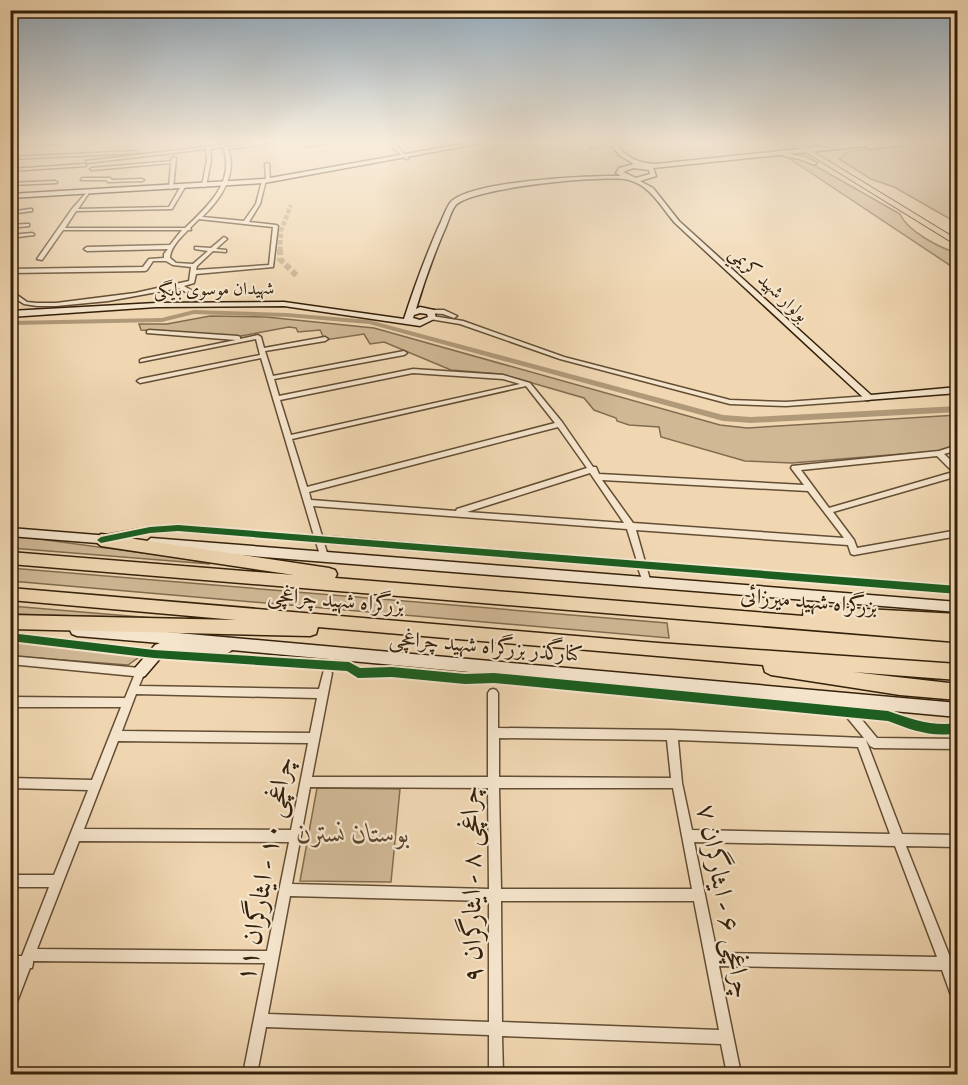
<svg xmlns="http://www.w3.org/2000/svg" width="968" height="1085" viewBox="0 0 968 1085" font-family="'Sorts Mill Goudy',Amiri,serif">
  <rect width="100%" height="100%" fill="#f0d7b2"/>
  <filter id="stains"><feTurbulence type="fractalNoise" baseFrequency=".00333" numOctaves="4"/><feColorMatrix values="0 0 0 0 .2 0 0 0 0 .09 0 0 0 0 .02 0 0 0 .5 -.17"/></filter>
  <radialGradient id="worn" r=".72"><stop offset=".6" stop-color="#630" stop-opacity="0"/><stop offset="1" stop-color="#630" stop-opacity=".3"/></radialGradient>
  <g fill="#d0b895" stroke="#826c50" stroke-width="1.5">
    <polygon points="927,143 957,143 957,223 894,187 871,179 839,159 849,151"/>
    <path d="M787,157l20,4 93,53c7,17 40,34 57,39v17z"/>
    <polygon points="210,316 266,317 374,328 720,425 747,428 957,415 957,445 938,451 792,463 745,461 661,437 659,427 629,425 617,421 616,418 594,410 584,398 501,374 451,370 384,342 370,344 364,334 325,340 320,330 298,332 296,328 289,327 241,336 141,330 139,324 167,324"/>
    <polygon points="16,536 181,558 210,564 11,548 10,543"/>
    <polygon points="10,568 667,623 669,638 11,581"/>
    <polygon points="11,606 153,618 11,614"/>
    <path d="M10,638c45,4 88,13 132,17l-14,10 -117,-9z"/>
    <polygon points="317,788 400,789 391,882 300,881"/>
  </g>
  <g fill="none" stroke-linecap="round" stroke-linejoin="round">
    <polygon fill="#b09979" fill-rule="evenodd" points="194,310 287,313 369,320 723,415 751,417 958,406 958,412 751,423 723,421 369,324 287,317 194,314 162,322 10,325 10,321 162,318"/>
    <polyline stroke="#cab290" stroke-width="4.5" stroke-dasharray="4.5 2" stroke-linecap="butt" points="280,251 281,231 291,205"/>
    <polyline stroke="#cab290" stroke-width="6" stroke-dasharray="6 3" stroke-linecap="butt" points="280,249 280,259 297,276"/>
    <defs>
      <g id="street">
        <polygon points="10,143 98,143 10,145"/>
        <path d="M222,143h4l1,4 29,-4h14l-42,6c10,25 -8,51 -26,68l42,4 12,-17 6,-23 4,-1 -6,24 -11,18 27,3 2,1 -5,41 -77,7 -2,9 -10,3 15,9v4l-3,2 -3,-2 1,-2 -15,-9 -71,13 -52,5h-19l-13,-2 -14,-9v-5l17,12 10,1h19l79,-10 54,-12 2,-14 -18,-2 -7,-4h-13l-6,9 -2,1 -135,2v-4l133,-2 6,-8 15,-1v-4l4,-5 -81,2 -3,-2 3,-2 83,-2 12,-15h-119l-21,30 -5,-1 35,-50 15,-17 2,1 -11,16 91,-2 12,-21 4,1 -13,22 -96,2 -11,17h120c23,-22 51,-47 38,-81l-13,2 1,11 -5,26 -2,1 -2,-1 5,-26 -1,-11 -119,14 -1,-2 136,-16zM199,219l74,8 -4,38 -73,5 1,-4 16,-15 13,1v-2l-10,-1 11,-10 -3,-2 -13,11 -16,-1v2l13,2 -15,13 -17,-1 -6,-5c0,-10 10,-20 18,-28h3l-1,-2z"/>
        <polygon points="317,143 328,143 306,147 304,146"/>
        <polygon points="388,143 393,143 408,157 408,159 406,159"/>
        <polygon points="617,143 633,143 592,148 590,147"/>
        <polygon points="137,151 138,153 10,159 10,157"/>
        <polygon points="174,157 176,158 173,188 171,189 169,188 171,163 92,170 90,169 92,168 172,161 172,158"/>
        <polygon points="267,163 269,164 270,180 268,181 266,180 265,164"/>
        <polygon points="85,164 86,166 10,171 10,169"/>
        <polygon points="83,178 110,178 112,180 142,179 144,180 142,181 108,182 106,180 81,180 81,179"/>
        <polygon points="55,181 57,182 57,183 10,185 10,183"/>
        <polygon points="30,209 32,209 32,211 10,214 10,212"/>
        <polygon points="27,224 29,224 29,226 10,228 10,225"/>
        <polygon points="32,233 34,234 34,235 10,238 10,235"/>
        <polygon points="431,310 444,310 457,316 454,318 443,314 429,313 429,311"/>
        <polygon points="432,316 463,321 564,357 730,400 786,402 869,396 872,398 869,400 786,406 730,404 560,359 460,324 430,319 430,317"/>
        <path d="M149,330l89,6 2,1v2l18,-4 3,2 3,11 61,-11 3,2 -3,2 -60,10 8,25 131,-25 3,2 -3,2 -130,24 5,17 134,-27 90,6 27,8 32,39 31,45h3l3,7 205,11 -13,-17 1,-2 147,-15 19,-6v5l-14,4 14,13v9l-125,36 21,28 3,8 101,-18v6l-104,19 -3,-1 -3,-9 -212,-15 9,32 313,24v7l-311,-24 4,14 -1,2h-6l-6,-17 -314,-25 4,13 -1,2h-6l-5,-16 -138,-11 -28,2 -44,8 -3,-1 -1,-2 1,-2 3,-1 44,-8 28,-2 136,11 -53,-178 -121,25 -3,-2 3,-2 120,-24 -4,-16 -116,23v-2l2,-1 94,-19 -89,-7v-2zM413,373l90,6 17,5 -229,51 -11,-35zM526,386l29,37 -248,64 -15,-48zM558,427l29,41 -130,41 -1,2 -145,-11 -2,-8zM937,456l16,16 -124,36 -28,-38zM590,473l34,50 -157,-11zM602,480l206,11 36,47 -211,-15zM313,506l314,23 10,32 -315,-25z"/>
        <path d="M10,656l130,12 3,1 2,3 -6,14 180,3 5,-19 3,-1 3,1 2,3 -20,104h176v-84l2,-3 3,-1 3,1 2,3v35l174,2 192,8 -19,-23 -6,-16 1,-3 4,-2 4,2 5,13 24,29 81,1v10l-84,-1 -4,-2 -4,-6 36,94 56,1v12l-52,-1 44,111 8,1v12h-3l3,8v24l-5,-1 -11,-31 -223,-4 22,108h-14l-6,-30 -219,-8 1,38h-14v-39l-223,-8 -9,47h-14l22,-111 -232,-2v2l-1,5h-2l-15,39 -5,1v-24l7,-15 -7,-1v-12h12l27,-69h-39v-12h44l34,-85 -78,-2v-10l82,2 29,-73h-111v-10l115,1 9,-22 -124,-12zM136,694l181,4 -7,35 -188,-2zM499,738l168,2 4,38 -172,-1zM678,740l180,7 32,87 -198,-4 -10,-47zM118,741l190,2 -17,87 -207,-1zM310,787l178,1 1,101 -197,-5zM499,788h174l19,101h-191zM79,841l210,1 -22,109 -230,-2zM694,842l201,4 42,111 -220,-4zM290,896l199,5v121l-221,-8zM501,901h193l25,129 -217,-8z"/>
      </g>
      <g id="secondary">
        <polygon points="468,143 482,143 264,183 10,198 10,194 264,179"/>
        <path d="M610,143h6c10,15 22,20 40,21l202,-21h58l-47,6 -2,-3 -214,22 3,8 -16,5 13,7 26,33 192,174 87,-8v6l-92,7 -191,-177c-13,-15 -25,-38 -46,-43 -22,-6 -162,8 -174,26 -5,7 -7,17 -11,25 -11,26 -20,51 -28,78l4,-2 14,3 2,8 -16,8 -136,-20 -128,1 -146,10v-6l146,-8 128,-1 120,17c10,-31 21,-61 34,-91 4,-7 7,-18 12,-25 17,-22 141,-28 171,-27l-5,-3 3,-5 15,-4 -15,-9zM633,168l16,2 1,4 -14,4 -13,-6zM420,313l7,1 1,3 -8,3 -7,-2 1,-3z"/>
        <polygon points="10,528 110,536 116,540 110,544 10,536"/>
        <polygon points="151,538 958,602 958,612 151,548 145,543"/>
        <path d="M77,624l881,79v14l-726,-67c-12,11 -52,6 -69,5l-18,21 -5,2 -5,-2 -2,-4 2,-4 20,-23 5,-2 -83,-7 -5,-2 -2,-4 2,-4z"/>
      </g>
      <g id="primary">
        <polygon points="791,143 799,143 958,240 958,246"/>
        <polygon points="809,143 828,143 845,147 842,149"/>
        <polygon points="785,153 806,157 817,163 814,165 802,160 783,156"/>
      </g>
      <g id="highway">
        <polygon points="101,534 329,568 335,570 337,574 335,578 803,616 804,608 810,606 958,614 958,642 10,564 10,552 294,575 101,546 94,540"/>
        <polygon points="10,588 658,643 958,664 958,680 853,672 958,684 958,700 900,695 771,675 765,672 763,665 318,627 316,634 310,636 10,629 10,615 236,620 10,600"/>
      </g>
    </defs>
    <use href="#street" stroke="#634e34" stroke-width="3"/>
    <use href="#secondary" stroke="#34200a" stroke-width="3"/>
    <use href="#primary" stroke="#34200a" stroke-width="2"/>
    <use href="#highway" stroke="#34200a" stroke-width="3"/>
    <use href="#street" fill="#f5e5cd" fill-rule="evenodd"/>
    <use href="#secondary" fill="#f5e5cd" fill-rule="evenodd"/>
    <use href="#primary" fill="#f0d7b2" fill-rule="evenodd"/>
    <use href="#highway" fill="#f0d7b2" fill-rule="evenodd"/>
    <defs>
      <g id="cycleway">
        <polygon points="178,525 958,586 958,594 178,531 150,533 101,543 97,540 101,537 150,527"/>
        <path d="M10,633l144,17 195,12 11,6 32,-1 73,7 29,-1 394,38c23,8 45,16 70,12v10c-25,5 -47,-3 -70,-12l-394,-38 -29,1 -73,-7 -34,1 -11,-7 -193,-13 -144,-17z"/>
      </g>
    </defs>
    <use href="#cycleway" stroke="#f5e5cd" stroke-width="4"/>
    <use href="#cycleway" fill="#1b5e20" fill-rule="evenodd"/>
  </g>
  <linearGradient id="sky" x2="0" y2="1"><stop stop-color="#91a9bc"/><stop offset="0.48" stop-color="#f8eddc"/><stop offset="1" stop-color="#f8eddc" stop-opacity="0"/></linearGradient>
  <rect width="968" height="295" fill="url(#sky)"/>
  <g text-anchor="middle" stroke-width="4.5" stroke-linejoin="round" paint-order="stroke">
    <g font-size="18" fill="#34200a" stroke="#f5e5cd">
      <text transform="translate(769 284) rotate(43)" y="6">بولوار شهيد كريمي</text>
      <text transform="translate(214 289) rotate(-1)" y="6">شهیدان موسوی بایگی</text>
    </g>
    <g font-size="22" fill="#34200a" stroke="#f5e5cd">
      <text transform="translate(336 599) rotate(5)" y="8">بزرگراه شهید چراغچی</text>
      <text transform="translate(809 600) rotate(5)" y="8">بزرگراه شهید میرزائی</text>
      <text transform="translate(486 645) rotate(5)" y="8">کنارگذر بزرگراه شهید چراغچی</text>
    </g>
    <g font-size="27" font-style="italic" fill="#5b462d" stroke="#f5e5cd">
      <text x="353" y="842">بوستان نسترن</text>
    </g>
    <g font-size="27" fill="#34200a" stroke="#f5e5cd">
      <text transform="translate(264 869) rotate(-80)" y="9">چراغچی ۱۰ - ایثارگران ۱۱</text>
      <text transform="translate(471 884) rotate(-91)" y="9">چراغچی ۸ - ایثارگران ۹</text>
      <text transform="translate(725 901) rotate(79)" y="9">چراغچی ۶ - ایثارگران ۷</text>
    </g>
  </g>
  <rect width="968" height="1085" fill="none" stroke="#f0d7b2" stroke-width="36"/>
  <rect x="12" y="12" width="944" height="1061" fill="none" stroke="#34200a" stroke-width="3"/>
  <rect x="18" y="18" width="932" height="1049" fill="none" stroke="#34200a" stroke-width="1.5"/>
  <rect width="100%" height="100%" filter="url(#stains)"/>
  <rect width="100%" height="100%" fill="url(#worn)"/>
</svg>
